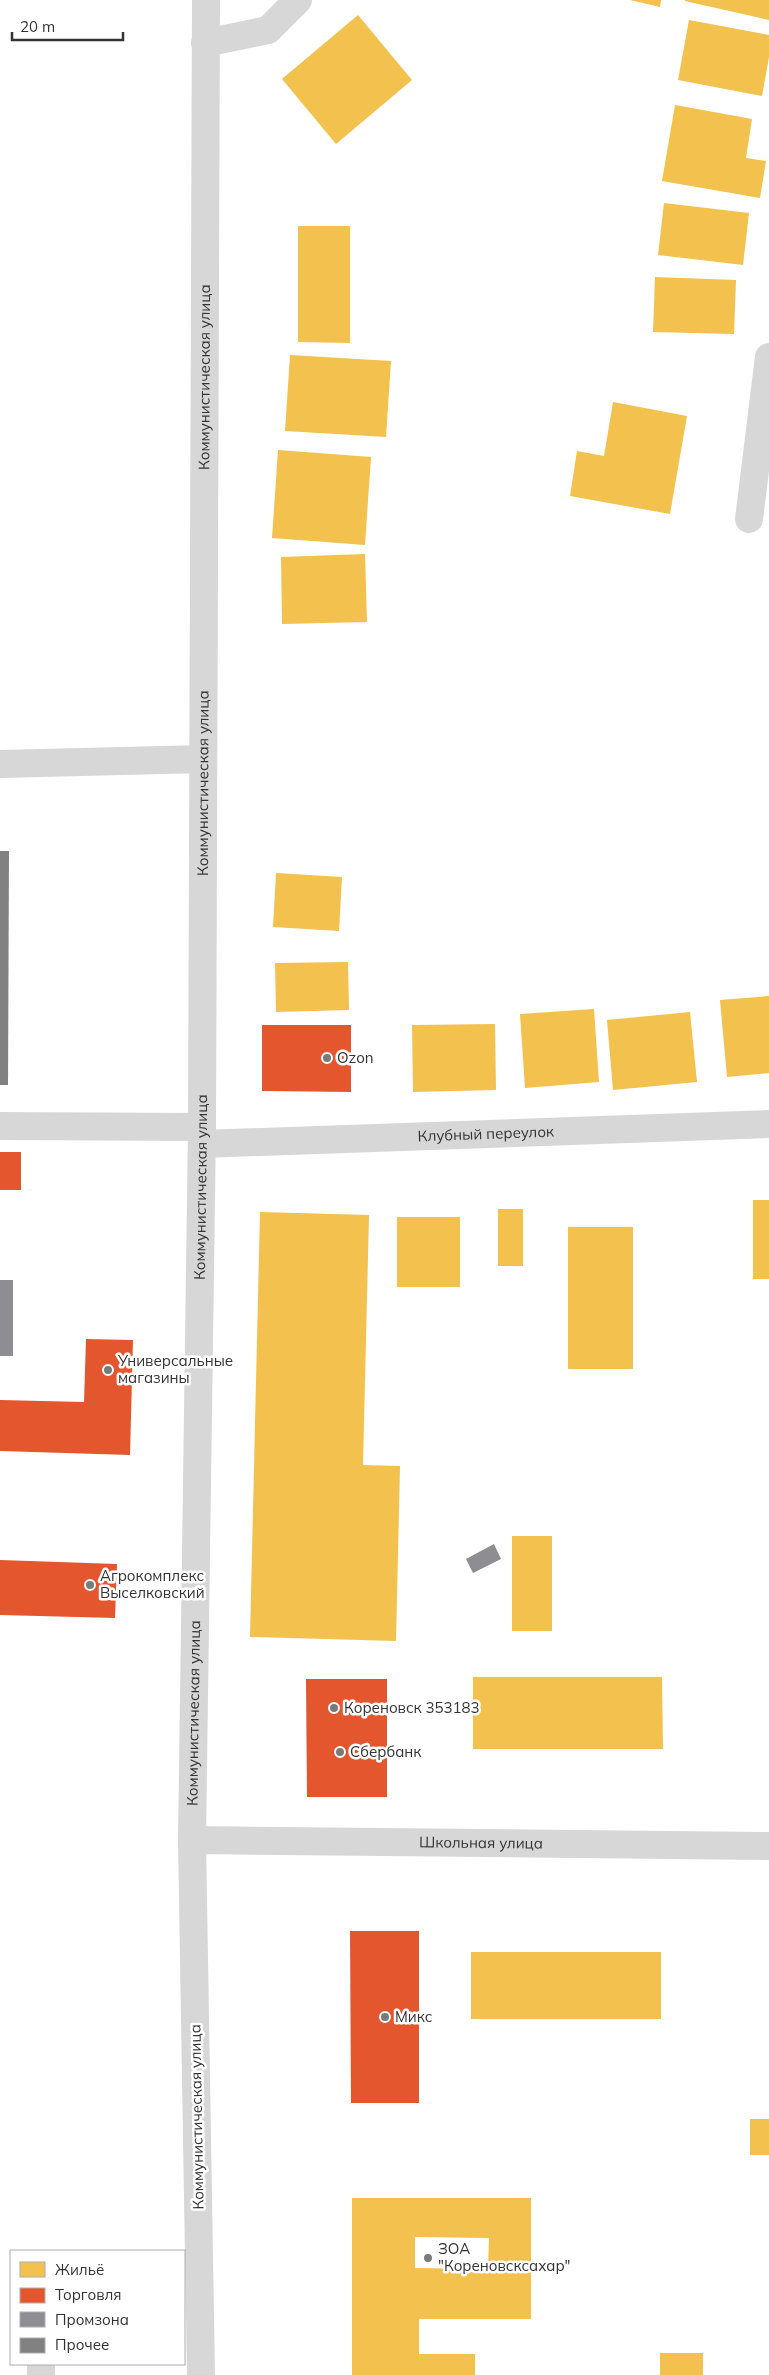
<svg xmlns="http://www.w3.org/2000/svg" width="769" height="2375" viewBox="0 0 769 2375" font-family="Mulish,sans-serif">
  <rect width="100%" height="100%" fill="#fff"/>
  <g fill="#f2c14e" fill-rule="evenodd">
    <polygon points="630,0 661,0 660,7"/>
    <polygon points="685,0 769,0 769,20 685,1"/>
    <polygon points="358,15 412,80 336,144 282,79"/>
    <polygon points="689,20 769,35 769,57 762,96 678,80"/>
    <polygon points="675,105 752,119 746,158 766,161 760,198 662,181"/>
    <polygon points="664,203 749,213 743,265 658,255"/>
    <polygon points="298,226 350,226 350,343 298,342"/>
    <polygon points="655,277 736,280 734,334 653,332"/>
    <polygon points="290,355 391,361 386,437 285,431"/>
    <polygon points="613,402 687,416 670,514 570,496 577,451 604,456"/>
    <polygon points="278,450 371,457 365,545 272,538"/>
    <polygon points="365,554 367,622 282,624 281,557"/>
    <polygon points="276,873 342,877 339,931 273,927"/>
    <polygon points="348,962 349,1010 276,1012 275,963"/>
    <polygon points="769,996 769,1073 727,1077 720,1000"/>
    <polygon points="594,1009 599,1082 525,1088 520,1014"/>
    <polygon points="690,1012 697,1082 613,1090 607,1020"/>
    <polygon points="495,1024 496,1090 413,1092 412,1025"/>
    <rect x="753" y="1200" width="16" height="79"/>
    <rect x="498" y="1209" width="25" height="57"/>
    <polygon points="260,1212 369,1215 363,1465 400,1466 396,1641 250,1637"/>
    <rect x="397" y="1217" width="63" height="70"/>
    <rect x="568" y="1227" width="65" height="142"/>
    <rect x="512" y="1536" width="40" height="95"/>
    <polygon points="473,1677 662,1677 663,1749 473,1749"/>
    <rect x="471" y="1952" width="190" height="67"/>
    <rect x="750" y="2119" width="19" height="36"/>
    <path d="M352,2198h179v121h-112v35h56v21h-123zM415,2237l74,1 -1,31 -73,-1z"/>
    <rect x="660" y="2353" width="43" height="22"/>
  </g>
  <g fill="#e4572e">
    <polygon points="262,1025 351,1025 351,1092 262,1091"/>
    <rect x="0" y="1152" width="21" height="38"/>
    <polygon points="86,1339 133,1340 130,1455 0,1451 0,1400 84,1402"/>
    <polygon points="0,1560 117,1564 115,1618 0,1615"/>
    <polygon points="306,1679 387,1679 387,1797 307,1797"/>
    <polygon points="350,1931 419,1931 419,2103 351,2103"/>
  </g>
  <g fill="#8d8d92">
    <rect x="0" y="1280" width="13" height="76"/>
    <polygon points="494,1544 501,1559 473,1573 466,1559"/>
  </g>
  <polygon fill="#818181" points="0,851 9,851 8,1085 0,1085"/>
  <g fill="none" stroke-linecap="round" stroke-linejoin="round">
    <g stroke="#d7d7d7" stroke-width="28">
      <polyline points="205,43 268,30 298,0"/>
      <polyline points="749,519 769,357"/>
      <polyline points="0,764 203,759"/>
      <polyline points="0,1126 202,1127"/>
      <path id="s1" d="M202,1144l567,-20"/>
      <path id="s2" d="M192,1840l577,6"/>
      <polyline points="41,2364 41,2375"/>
      <path id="s3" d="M201,2375l-9,-535 10,-713 4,-1127"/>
    </g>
  </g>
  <g fill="#7a7a7a" stroke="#fff" stroke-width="2">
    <circle cx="327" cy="1058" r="5"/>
    <circle cx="108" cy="1370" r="5"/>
    <circle cx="90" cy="1585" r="5"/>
    <circle cx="334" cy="1708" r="5"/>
    <circle cx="340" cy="1752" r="5"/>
    <circle cx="385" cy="2017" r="5"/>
    <circle cx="428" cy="2258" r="5"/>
  </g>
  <g text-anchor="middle" stroke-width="5" stroke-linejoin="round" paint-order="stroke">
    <g font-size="15" fill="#333" stroke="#fff">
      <text dy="5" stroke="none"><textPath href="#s3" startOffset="1998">Коммунистическая улица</textPath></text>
      <text dy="5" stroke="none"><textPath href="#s3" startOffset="1592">Коммунистическая улица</textPath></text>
      <text dy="5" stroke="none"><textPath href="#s1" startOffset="284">Клубный переулок</textPath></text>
      <text dy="5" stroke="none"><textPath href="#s3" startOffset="1188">Коммунистическая улица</textPath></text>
      <text dy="5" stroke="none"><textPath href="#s3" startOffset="662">Коммунистическая улица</textPath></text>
      <text dy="5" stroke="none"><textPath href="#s2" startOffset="289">Школьная улица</textPath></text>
      <text transform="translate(197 2117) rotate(-91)" y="5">Коммунистическая улица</text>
    </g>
    <g font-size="15" fill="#333" stroke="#fff" text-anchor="start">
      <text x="337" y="1063">Ozon</text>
      <text x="118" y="1366">Универсальные<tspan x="118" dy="17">магазины</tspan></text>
      <text x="100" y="1581">Агрокомплекс<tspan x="100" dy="17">Выселковский</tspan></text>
      <text x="344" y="1713">Кореновск 353183</text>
      <text x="350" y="1757">Сбербанк</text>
      <text x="395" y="2022">Микс</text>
      <text x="438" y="2254">ЗОА<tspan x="438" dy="17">"Кореновсксахар"</tspan></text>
    </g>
  </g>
  <rect x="10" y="2250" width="175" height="115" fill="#ffffff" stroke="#adadad"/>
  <rect x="20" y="2262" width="25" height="15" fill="#f2c14e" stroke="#adadad"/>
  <text x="55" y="2275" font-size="15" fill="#333333">Жильё</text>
  <rect x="20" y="2288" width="25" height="15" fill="#e4572e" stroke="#adadad"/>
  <text x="55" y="2300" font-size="15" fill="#333333">Торговля</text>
  <rect x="20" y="2312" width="25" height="15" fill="#8d8d92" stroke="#adadad"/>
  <text x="55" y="2325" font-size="15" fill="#333333">Промзона</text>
  <rect x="20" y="2338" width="25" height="15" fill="#818181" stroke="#adadad"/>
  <text x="55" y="2350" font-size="15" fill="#333333">Прочее</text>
  <path d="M12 32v8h111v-8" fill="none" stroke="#333333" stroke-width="2.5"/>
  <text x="20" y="32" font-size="15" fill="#333333" stroke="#ffffff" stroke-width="4" paint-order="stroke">20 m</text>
</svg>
